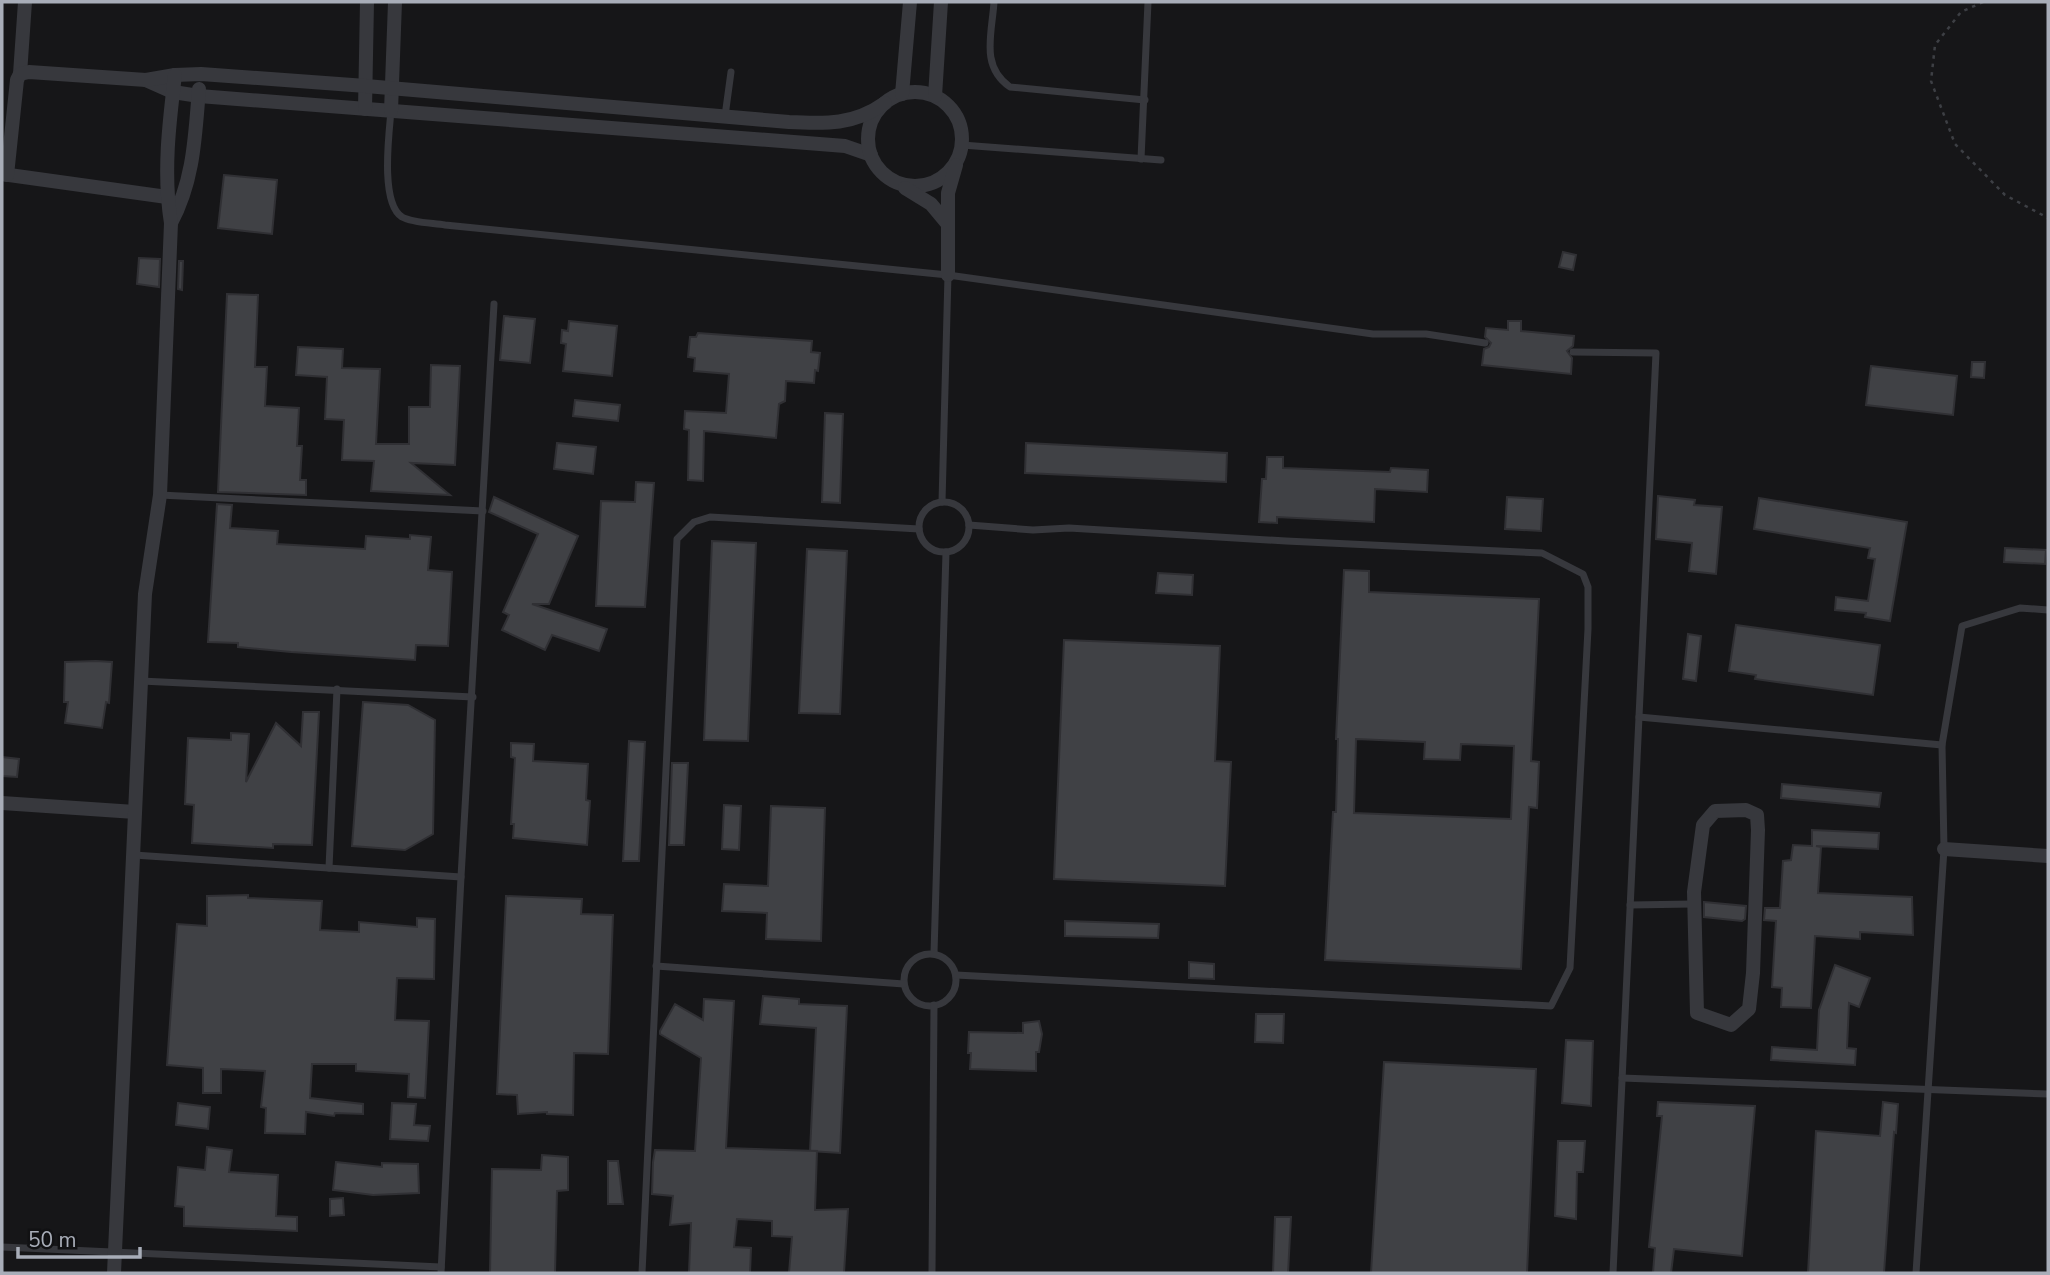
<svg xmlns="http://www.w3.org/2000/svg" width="2050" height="1275" viewBox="0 0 2050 1275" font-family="'Nunito Sans',sans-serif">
  <rect width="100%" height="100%" fill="#161618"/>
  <g fill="#404145" stroke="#303034" stroke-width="2" fill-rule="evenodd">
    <polygon points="224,175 277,180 272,234 218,228"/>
    <polygon points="1563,252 1576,255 1573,270 1559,267"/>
    <polygon points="139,258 160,259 159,287 137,284"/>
    <polygon points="179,261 183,261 182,290 178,289"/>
    <polygon points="227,294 258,295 255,367 267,367 265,406 299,408 297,446 302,446 300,480 306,480 306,495 218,492"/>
    <polygon points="504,316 535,319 530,363 500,360"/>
    <polygon points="569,321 617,326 612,376 563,371 566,344 561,343 562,330 568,331"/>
    <polygon points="1508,321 1521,321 1521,331 1574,336 1573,346 1567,351 1572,358 1571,374 1482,365 1484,349 1489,347 1491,343 1485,337 1486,328 1508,330"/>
    <polygon points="698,333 812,341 811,352 820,353 818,371 815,370 814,383 786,381 785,401 779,404 776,438 704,431 703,481 688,480 689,430 684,429 685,411 726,413 729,374 694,371 695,358 688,357 690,337 696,337"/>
    <polygon points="298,347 343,349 342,368 380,369 376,444 409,444 409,407 430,407 431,365 460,366 455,465 411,463 450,495 371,491 374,461 342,460 344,420 325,419 327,377 296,375"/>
    <polygon points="1972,362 1985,362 1984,378 1971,377"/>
    <polygon points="1871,366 1957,376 1953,415 1866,405"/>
    <polygon points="575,400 620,405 618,421 573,416"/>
    <polygon points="825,413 843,414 840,503 822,502"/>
    <polygon points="557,443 596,447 593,474 554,469"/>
    <polygon points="1026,443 1227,453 1226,482 1025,473"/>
    <polygon points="1267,457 1283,457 1283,468 1390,472 1391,468 1428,470 1427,492 1375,489 1374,522 1277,517 1277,523 1259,522 1262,479 1266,479"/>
    <polygon points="636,482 654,483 645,607 596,606 601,501 635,502"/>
    <polygon points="1658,496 1695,500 1694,505 1722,507 1716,574 1689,571 1692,543 1656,539"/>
    <polygon points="494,497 578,536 549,604 532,604 607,629 599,651 552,635 545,650 502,630 509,615 503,612 538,534 489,512"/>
    <polygon points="1507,497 1543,499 1541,531 1505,529"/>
    <polygon points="1759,498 1907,522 1890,621 1865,617 1866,613 1835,610 1836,597 1868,601 1875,559 1868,558 1870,548 1754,529"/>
    <polygon points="217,504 232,505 230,528 278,531 277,544 365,549 366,536 410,539 410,535 431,537 428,570 452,572 448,646 416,645 415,660 291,652 238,647 238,643 208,642"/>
    <polygon points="712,541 756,543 748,741 704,740"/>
    <polygon points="2005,548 2046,550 2045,564 2004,562"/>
    <polygon points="807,549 847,551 840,714 799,713"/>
    <path d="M1344,570l25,1v21l170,7 -8,162 8,1 -2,46 -8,-1 -8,162 -196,-9 8,-148h3l2,-73h-2zM1356,739l69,3 -1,17 36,1 1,-16 53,2 -3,73 -157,-6z"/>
    <polygon points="1158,573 1193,575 1192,595 1156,593"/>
    <polygon points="1736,625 1880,645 1873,695 1755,679 1756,675 1729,671"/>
    <polygon points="1688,634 1701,636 1696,681 1683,679"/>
    <polygon points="1064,640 1220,646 1215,761 1231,762 1225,886 1054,879"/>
    <polygon points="96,661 112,662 109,703 106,702 102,728 65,723 68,702 64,702 65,662"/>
    <polygon points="363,702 408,705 435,720 433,834 405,850 352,846"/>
    <polygon points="303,712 319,712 312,845 273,844 273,848 192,843 194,805 185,804 188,738 231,740 231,733 249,734 246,782 276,723 301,746"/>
    <polygon points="629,741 645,742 639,861 623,861"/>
    <polygon points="511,743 534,744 533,761 588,764 586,800 590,801 587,845 513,838 514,824 511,824 515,758 511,757"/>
    <polygon points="2,757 19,759 17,777 2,776"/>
    <polygon points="672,763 688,763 684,845 669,845"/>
    <polygon points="1782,784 1881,793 1879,807 1781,798"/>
    <polygon points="724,805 741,806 739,850 722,849"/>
    <polygon points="771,806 825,808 821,941 766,939 767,913 722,911 724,884 768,886"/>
    <polygon points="1812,830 1879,833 1878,849 1816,846 1821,847 1818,893 1912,897 1913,935 1860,932 1860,939 1815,936 1811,1008 1781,1007 1782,988 1772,987 1776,921 1764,920 1765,908 1780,908 1783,861 1791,860 1793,845 1812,846"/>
    <polygon points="248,895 248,898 322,901 320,930 359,932 359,922 417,927 417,918 435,919 434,979 397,978 395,1020 429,1021 425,1098 408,1097 409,1074 356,1071 356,1064 312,1064 310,1098 363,1104 363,1114 335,1113 334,1116 306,1112 305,1134 265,1133 266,1108 261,1107 265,1071 221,1069 221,1093 203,1093 203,1068 167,1065 177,924 207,926 207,896"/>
    <polygon points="506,896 582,899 581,914 613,915 608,1054 574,1053 573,1115 547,1114 547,1112 518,1114 517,1095 497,1094"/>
    <polygon points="1704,902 1746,906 1745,919 1742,921 1704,917"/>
    <polygon points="1065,921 1159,924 1158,938 1065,936"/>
    <polygon points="1189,962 1214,964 1214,979 1189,978"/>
    <polygon points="1835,965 1870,978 1859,1007 1849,1003 1847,1048 1856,1049 1855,1065 1771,1060 1772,1047 1817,1050 1819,1010"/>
    <polygon points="763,996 799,999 799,1004 847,1006 840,1153 810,1151 816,1028 760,1024"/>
    <polygon points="704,999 734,1001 726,1148 817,1151 815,1210 848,1209 844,1273 789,1273 792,1237 772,1236 772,1221 737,1219 734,1247 751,1248 750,1273 689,1273 691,1223 670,1225 673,1196 652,1194 653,1162 655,1150 695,1151 701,1058 660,1034 660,1031 675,1004 703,1020"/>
    <polygon points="1256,1014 1284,1014 1283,1043 1255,1042"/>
    <polygon points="1039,1021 1042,1034 1039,1052 1036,1052 1036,1071 970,1069 971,1053 968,1053 969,1032 1023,1033 1023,1023"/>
    <polygon points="1566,1040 1593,1041 1591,1106 1562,1103"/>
    <polygon points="1384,1062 1536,1069 1527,1273 1371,1273"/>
    <polygon points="1658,1102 1755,1106 1742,1256 1674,1249 1671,1273 1653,1273 1655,1248 1649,1247 1662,1116 1657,1116"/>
    <polygon points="1883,1102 1898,1104 1896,1133 1894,1132 1884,1273 1808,1273 1816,1131 1880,1136"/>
    <polygon points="178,1103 210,1107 208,1129 176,1125"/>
    <polygon points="392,1103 416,1104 414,1125 430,1126 428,1141 390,1139"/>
    <polygon points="1558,1141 1585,1141 1583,1172 1577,1172 1576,1219 1555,1216"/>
    <polygon points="207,1147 232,1150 229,1172 278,1175 276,1216 297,1217 297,1231 184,1226 184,1207 175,1206 178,1167 205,1170"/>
    <polygon points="542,1155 568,1157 568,1190 557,1191 555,1273 490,1273 492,1169 541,1170"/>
    <polygon points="608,1161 618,1161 623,1204 608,1204"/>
    <polygon points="336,1162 382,1167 382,1163 418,1164 419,1193 373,1195 333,1190"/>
    <polygon points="343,1198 344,1215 330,1216 330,1199"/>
    <polygon points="1275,1217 1291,1217 1288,1273 1273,1273"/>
  </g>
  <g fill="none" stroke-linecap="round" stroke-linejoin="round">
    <polyline stroke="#3d3f44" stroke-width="2.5" stroke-dasharray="3.5 5" stroke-linecap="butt" points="1983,2 1961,12 1935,45 1931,81 1955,144 2005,195 2048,218"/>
    <g stroke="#37383d" stroke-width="7">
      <path d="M994,2c-2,32 -14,64 16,85l135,13"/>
      <path d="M391,111c-2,23 -11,92 11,106 11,6 31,6 43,8l503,50 425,59h53l59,9"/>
      <polyline points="725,116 731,72"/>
      <polyline points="962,145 1161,160"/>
      <polyline points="1141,159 1148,2"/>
      <polyline points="1573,352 1656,353 1613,1273"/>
      <polyline points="160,495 483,511"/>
      <polyline points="942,502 948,275"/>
      <circle cx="944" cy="527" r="25"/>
      <polyline points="141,681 473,697"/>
      <polyline points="1639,717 1942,745"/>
      <polyline points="134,855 461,877"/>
      <polyline points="329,868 337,689"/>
      <polyline points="1630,905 1693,904"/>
      <polyline points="934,953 946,552"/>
      <circle cx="930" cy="980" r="26"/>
      <polyline points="656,966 904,984"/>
      <polyline points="956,975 1551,1006 1570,968 1588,629 1588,587 1583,574 1542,553 1286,541 1069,528 1033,530 969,525"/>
      <polyline points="1622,1078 2048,1094"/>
      <polyline points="2,1247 441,1267"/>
      <polyline points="441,1273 461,877 494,304"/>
      <polyline points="642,1273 677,539 694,522 710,517 919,529"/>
      <polyline points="932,1273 934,1005"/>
      <polyline points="1916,1273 1944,849 1942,745 1962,626 2020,608 2048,610"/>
    </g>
    <g stroke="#37383d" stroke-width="14">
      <polyline points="20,74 25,2"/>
      <polyline points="146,80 173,92 199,96 845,146 871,155"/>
      <circle cx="915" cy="139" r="47"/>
      <polyline points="902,94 910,2"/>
      <polyline points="935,96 941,2"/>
      <polyline points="365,109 367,2"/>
      <polyline points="391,111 395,2"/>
      <polyline points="2,174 167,197"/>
      <path d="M7,175l10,-95 3,-6 9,-2 117,8 29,-5 26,-1 165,12 423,36c37,2 65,3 96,-19"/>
      <polyline points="905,188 931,204 946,222"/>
      <path d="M171,223c23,-43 24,-87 28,-134"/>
      <polyline points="948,275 948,193 956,165"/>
      <polyline points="2,803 135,812"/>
      <polygon points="1746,810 1757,815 1758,830 1753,973 1749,1009 1731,1025 1697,1013 1694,892 1703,825 1715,811"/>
      <polyline points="1944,849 2048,856"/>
      <path d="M114,1273l31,-679 15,-99 11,-272c-8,-49 -2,-99 4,-148"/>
    </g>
  </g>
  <rect width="2050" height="1275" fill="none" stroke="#a8adb8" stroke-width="7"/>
  <path d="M18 1247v10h122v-10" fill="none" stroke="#a8adb8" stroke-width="3.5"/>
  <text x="28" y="1247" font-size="21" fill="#a8adb8" stroke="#111113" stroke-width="5" paint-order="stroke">50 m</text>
</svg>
